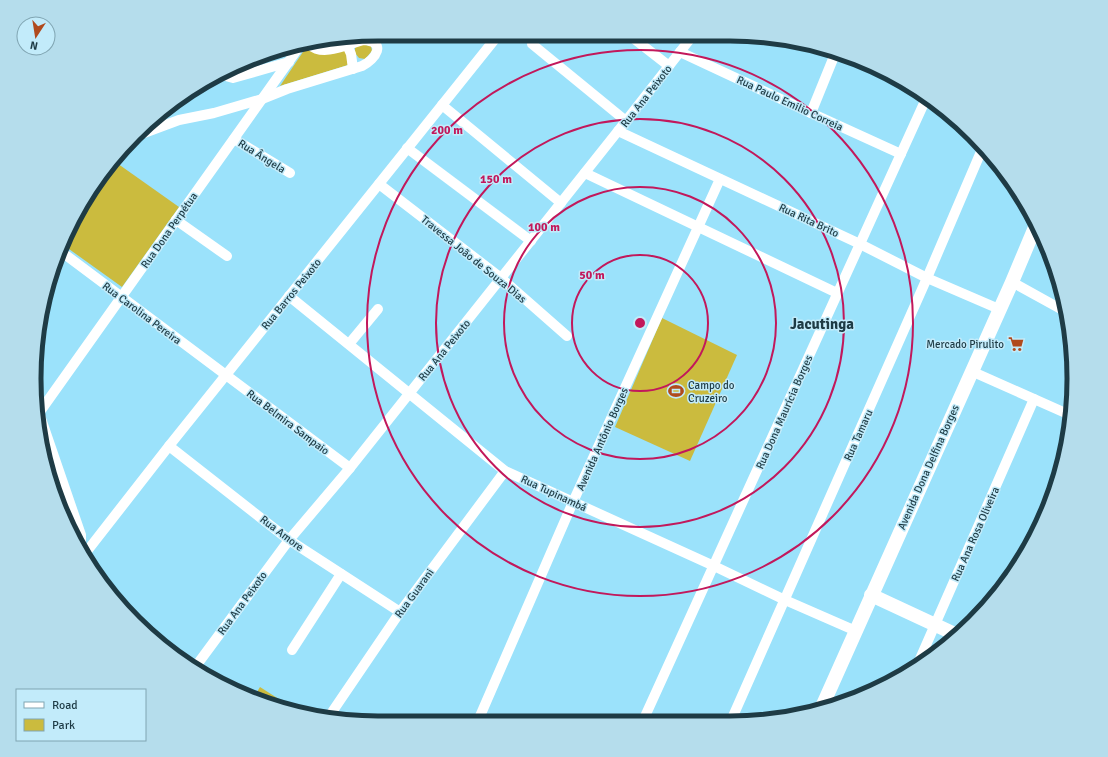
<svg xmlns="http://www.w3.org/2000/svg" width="1108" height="757" viewBox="0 0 1108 757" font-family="Signika,sans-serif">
  <rect width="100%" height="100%" fill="#9be2fb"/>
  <g fill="#cbbb3e">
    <polygon points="359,44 371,46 372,51 365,59 359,58 355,53 355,48"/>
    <polygon points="307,46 347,50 348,65 280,86"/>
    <polygon points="114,161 179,207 122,287 62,244 105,169"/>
    <polygon points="662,318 737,355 690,461 615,427"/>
    <polygon points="260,687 299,712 254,697"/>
  </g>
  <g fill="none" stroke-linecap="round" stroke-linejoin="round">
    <g stroke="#fff" stroke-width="10">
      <polyline points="628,34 669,66"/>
      <polyline points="532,44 626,121"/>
      <polyline points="347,45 351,54 353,69"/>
      <polyline points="680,52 811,113 901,154"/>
      <polyline points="222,75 233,78 289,62"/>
      <polyline points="442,105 561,203"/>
      <polyline points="811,113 835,54"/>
      <polyline points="618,131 860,244 927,278 999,309"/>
      <path d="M144,133l35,-13 35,-7 48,-14 25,-10 75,-23c14,-7 25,-24 2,-26 -16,4 -41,17 -54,5"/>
      <polyline points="234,139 290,173"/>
      <polyline points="407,148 531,241"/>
      <polyline points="585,173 837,293"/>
      <polyline points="379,184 501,278 567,336"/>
      <polyline points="176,220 227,256"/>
      <polyline points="59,250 350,468"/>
      <polyline points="1012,282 1068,313"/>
      <polyline points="289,296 505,471 714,566 785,600 856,631"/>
      <polyline points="349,344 378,309"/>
      <polyline points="971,371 1070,415"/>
      <polyline points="38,410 81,535 81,552"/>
      <polyline points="39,413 299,47"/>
      <polyline points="169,446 289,540 400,612"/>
      <polyline points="84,555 169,446 499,34"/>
      <polyline points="292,650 341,574"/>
      <polyline points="196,666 289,540 350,468 618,131 694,34"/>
      <polyline points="916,668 1034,399"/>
      <polyline points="328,718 400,612 505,471"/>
      <polyline points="477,723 573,502 720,179"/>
      <path d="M642,723c95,-207 188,-415 283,-622"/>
      <polyline points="730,723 927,278 983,147"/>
    </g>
    <g stroke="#fff" stroke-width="14">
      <polyline points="871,595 957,635"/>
      <polyline points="821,709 1012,282 1036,225"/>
    </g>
  </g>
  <g fill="none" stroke="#c2185b" stroke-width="2">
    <circle cx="640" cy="323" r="68"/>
    <circle cx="640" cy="323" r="136"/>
    <circle cx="640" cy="323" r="204"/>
    <circle cx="640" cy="323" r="273"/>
  </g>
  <defs>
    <symbol id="supermarket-bare" viewBox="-9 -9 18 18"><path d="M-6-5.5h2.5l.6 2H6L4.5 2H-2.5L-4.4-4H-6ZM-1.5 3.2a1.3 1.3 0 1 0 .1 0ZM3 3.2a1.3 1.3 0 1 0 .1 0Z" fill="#b04a1d" stroke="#c2ebfa" stroke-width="2.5" paint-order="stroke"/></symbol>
    <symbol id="stadium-bare" viewBox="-9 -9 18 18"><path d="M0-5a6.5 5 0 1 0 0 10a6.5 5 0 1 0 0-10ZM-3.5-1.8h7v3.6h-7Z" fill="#b04a1d" stroke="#c2ebfa" stroke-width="2.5" paint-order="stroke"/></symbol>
  </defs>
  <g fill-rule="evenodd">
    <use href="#supermarket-bare" x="1005" y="333" width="22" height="22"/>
    <use href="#stadium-bare" x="665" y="380" width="22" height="22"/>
  </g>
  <g text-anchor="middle" stroke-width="3" stroke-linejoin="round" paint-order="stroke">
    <g font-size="11" fill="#1e3b45" stroke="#c2ebfa">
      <text transform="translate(646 96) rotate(-52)" y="4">Rua Ana Peixoto</text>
      <text transform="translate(790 103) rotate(25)" y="4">Rua Paulo Emilio Correia</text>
      <text transform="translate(262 156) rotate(32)" y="4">Rua Ângela</text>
      <text transform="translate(809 220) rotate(25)" y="4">Rua Rita Brito</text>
      <text transform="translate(169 230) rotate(-55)" y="4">Rua Dona Perpétua</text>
      <text transform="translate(474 259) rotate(39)" y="4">Travessa João de Souza Dias</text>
      <text transform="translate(291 294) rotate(-51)" y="4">Rua Barros Peixoto</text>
      <text transform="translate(142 313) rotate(37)" y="4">Rua Carolina Pereira</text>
      <text transform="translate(444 350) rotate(-51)" y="4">Rua Ana Peixoto</text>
      <text transform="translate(784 412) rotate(-66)" y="4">Rua Dona Maurícia Borges</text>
      <text transform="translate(288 422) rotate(37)" y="4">Rua Belmira Sampaio</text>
      <text transform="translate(858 435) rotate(-66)" y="4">Rua Tamaru</text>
      <text transform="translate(602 439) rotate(-66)" y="4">Avenida Antônio Borges</text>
      <text transform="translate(928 467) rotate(-66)" y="4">Avenida Dona Delfina Borges</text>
      <text transform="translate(554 493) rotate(25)" y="4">Rua Tupinambá</text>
      <text transform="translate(282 533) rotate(37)" y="4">Rua Amore</text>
      <text transform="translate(975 534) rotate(-66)" y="4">Rua Ana Rosa Oliveira</text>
      <text transform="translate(414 593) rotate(-54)" y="4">Rua Guarani</text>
      <text transform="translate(242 603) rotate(-54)" y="4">Rua Ana Peixoto</text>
    </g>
    <g font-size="11" fill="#1e3b45" stroke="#c2ebfa" text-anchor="end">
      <text x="1004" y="348">Mercado Pirulito</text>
      <text x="688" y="389" text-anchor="start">Campo do<tspan x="688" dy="13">Cruzeiro</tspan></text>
    </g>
    <g font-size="15" font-weight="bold" fill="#1e3b45" stroke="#c2ebfa">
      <text x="822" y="329">Jacutinga</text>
    </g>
  </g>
  <path d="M0 0H1108V757H0ZM378 41H730A337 337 0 0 1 1067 378V379A337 337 0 0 1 730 716H378A337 337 0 0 1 41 379V378A337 337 0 0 1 378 41Z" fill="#b5ddec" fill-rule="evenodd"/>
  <path fill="none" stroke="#1e3b45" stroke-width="5" d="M378 41H730A337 337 0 0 1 1067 378V379A337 337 0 0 1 730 716H378A337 337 0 0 1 41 379V378A337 337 0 0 1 378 41Z"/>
  <circle cx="640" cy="323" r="6" fill="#c2185b" stroke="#c2ebfa" stroke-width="2"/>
  <g font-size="12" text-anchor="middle" font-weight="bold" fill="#c2185b" stroke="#c2ebfa" stroke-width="3" stroke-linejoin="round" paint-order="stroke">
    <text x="447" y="134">200 m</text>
    <text x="496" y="183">150 m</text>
    <text x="544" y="231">100 m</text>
    <text x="592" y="279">50 m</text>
  </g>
  <rect x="16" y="689" width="130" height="52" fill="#c2ebfa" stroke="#80a5b2"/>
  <rect x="24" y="702" width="20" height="6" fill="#ffffff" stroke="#80a5b2"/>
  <text x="52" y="709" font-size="12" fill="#1e3b45">Road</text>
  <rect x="24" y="719" width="20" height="12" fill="#cbbb3e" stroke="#80a5b2"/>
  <text x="52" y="729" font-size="12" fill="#1e3b45">Park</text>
  <g transform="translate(36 36) rotate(192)"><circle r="19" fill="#c2ebfa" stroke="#80a5b2"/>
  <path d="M0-3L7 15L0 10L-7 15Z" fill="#b04a1d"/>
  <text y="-6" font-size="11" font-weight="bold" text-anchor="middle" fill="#1e3b45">N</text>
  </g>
</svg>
